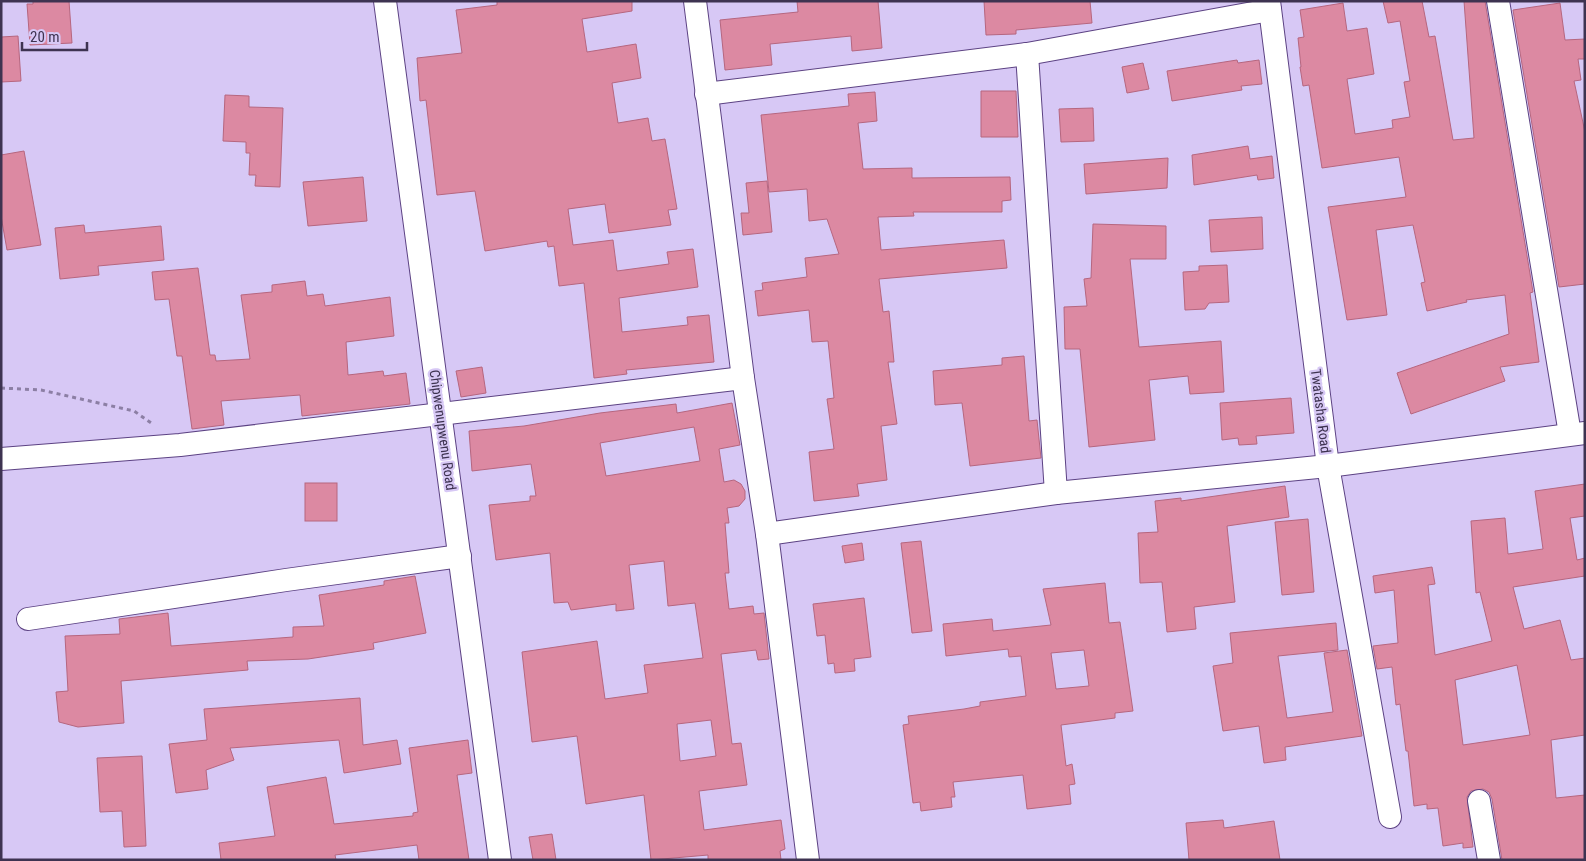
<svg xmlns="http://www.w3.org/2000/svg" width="1586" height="861" viewBox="0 0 1586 861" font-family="'Roboto Condensed',sans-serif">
  <rect width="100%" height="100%" fill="#d7c8f5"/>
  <g fill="#dc89a2" stroke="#b6667f" fill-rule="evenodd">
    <polygon points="33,1 69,1 72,43 30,45 27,4 33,4"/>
    <polygon points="497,1 632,1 632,11 582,19 587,52 636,44 641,78 612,83 618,123 648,118 652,141 665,139 677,209 668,210 671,225 609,233 605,204 568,209 573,245 613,240 617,271 669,264 667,252 693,249 698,287 619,298 622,332 688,325 687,317 709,315 714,362 626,370 627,374 594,378 584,283 559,286 554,246 548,247 547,241 485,251 475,191 437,195 426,100 420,101 417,58 462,53 456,10 497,5"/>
    <polygon points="797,1 878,1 882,48 852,51 851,36 770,44 772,65 725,70 720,20 798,12"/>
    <polygon points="984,1 1090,1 1092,23 1016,30 1016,34 986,35"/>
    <polygon points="1383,1 1422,1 1429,37 1435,36 1453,140 1474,138 1464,1 1485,1 1533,292 1530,293 1539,362 1500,367 1505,381 1411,414 1397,373 1509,334 1505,295 1466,300 1467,302 1427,311 1421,283 1425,282 1413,225 1376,230 1387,315 1347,320 1328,207 1406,197 1399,157 1322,168 1309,85 1303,86 1300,67 1301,67 1298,38 1304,37 1300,10 1343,3 1347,31 1367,28 1374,74 1347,79 1355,134 1393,128 1392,120 1410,117 1404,82 1410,81 1400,21 1388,23"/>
    <polygon points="1560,3 1565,40 1585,39 1585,59 1578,59 1581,80 1574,81 1585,132 1585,284 1559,287 1513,10"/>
    <polygon points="18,36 21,81 1,82 1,37"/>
    <polygon points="1237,60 1238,63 1259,60 1262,84 1241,86 1242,90 1172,101 1167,71"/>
    <polygon points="1143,63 1149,89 1127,93 1122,67"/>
    <polygon points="981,91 1016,91 1018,137 981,137"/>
    <polygon points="875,92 877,121 858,123 863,169 912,168 912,178 1010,177 1011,200 1002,201 1002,212 913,212 914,216 878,217 881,250 1004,240 1007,268 879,279 883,312 889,311 894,362 888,362 897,424 881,426 887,480 857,484 859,496 814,501 809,452 834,449 827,399 834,398 828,341 812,342 809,310 758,316 755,291 763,290 762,283 807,277 805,258 839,254 827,219 809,221 807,189 769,192 761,115 849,106 848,94"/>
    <polygon points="225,95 249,96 249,107 283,108 280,187 255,186 256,175 249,175 250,153 246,153 246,142 223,141"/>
    <polygon points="1093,108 1094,141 1061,142 1059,109"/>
    <polygon points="1248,146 1250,159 1272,156 1274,178 1258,180 1257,175 1194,185 1192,155"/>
    <polygon points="24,151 41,245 7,250 1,216 1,155"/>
    <polygon points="1168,158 1167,188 1086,194 1084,164"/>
    <polygon points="363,177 367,221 308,226 303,182"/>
    <polygon points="767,181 772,232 743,235 741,213 749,213 746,183"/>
    <polygon points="1262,217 1263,249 1211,252 1209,220"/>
    <polygon points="1093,224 1166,226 1166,259 1130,259 1139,347 1221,341 1224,392 1190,394 1188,376 1149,380 1155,440 1089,447 1080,349 1065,349 1064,307 1087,306 1084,279 1091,278"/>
    <polygon points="84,225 85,233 161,226 164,260 98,266 99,275 60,279 55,228"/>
    <polygon points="1227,265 1229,302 1209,303 1205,309 1185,310 1183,272 1199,271 1199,266"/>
    <polygon points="198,268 210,355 215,355 216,361 250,359 241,295 272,292 272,285 305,281 307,296 323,294 325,306 390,297 394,336 346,342 348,375 383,371 384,376 406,373 410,404 302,416 300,395 221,401 224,425 192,429 182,356 177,356 169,299 155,300 152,272"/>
    <polygon points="1024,356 1029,421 1037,420 1041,458 970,466 962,403 935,405 933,371 1002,365 1002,358"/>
    <polygon points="482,367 486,393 461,397 456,371"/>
    <polygon points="1291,398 1294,433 1256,436 1257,444 1239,445 1238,438 1222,440 1220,403"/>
    <path d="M732,403l8,42 -21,4 5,33 10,-2 7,4 4,7v8l-6,7 -12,2 2,15h-4l4,50h-4l4,36 24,-3 1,8 10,-1 5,46 -11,1 -2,-10 -35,4 11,90 9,-1 6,42 -48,6 5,39 77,-10 4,29 -5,2 1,9h-73v-5l-57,5 -7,-65 -58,9 -9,-68 -45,6 -10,-90 75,-11 8,58 43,-6 -4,-28 59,-7 -8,-55 -27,3 -4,-45 -35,4 5,44 -18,2v-7l-45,6 -3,-8 -14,1 -4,-50 -54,7 -7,-55 41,-4v-5h6l-5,-32 -59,7 -3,-40 55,-5 76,-13 76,-9 1,9zM694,427l6,34 -94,15 -6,-33zM711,720l5,36 -36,5 -3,-37z"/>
    <rect x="305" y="483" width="32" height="38"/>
    <path d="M1585,484v32l-15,2 7,42 8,-2v18l-72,11 11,42 36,-9 11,40 14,-2v77l-34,5 5,58 29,-3v65h-83l-10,-61 -3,-7 -6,-3 -12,2 -4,6 6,50 -10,1v-5l-20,3 -5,-38 -11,1v-5l-13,2 -6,-55h-2l-6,-47 -4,1 -4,-38 -15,2 -4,-23 25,-3 -4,-53 -19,3 -2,-17 59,-9 3,17 -7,1 7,70 57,-14 -12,-49 -4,1 -5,-72 34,-3 3,36 35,-5 -8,-58zM1517,665l13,70 -67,10 -8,-65z"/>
    <polygon points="1285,486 1289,517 1227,526 1235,602 1194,607 1196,629 1167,632 1162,582 1140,583 1138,533 1158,532 1155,501 1181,498 1181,501"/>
    <polygon points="1308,519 1314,592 1282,595 1275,522"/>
    <polygon points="921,541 932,631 912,633 901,543"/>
    <polygon points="862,543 864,560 845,563 842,546"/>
    <polygon points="415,576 426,633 373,643 374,649 308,659 247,661 248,670 121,681 124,723 78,727 59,722 56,692 68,691 65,636 120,634 119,619 168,613 171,646 293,637 293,627 324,626 319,595 384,585 384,581"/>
    <path d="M1105,583l4,40 11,-1 13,89 -18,2v5l-54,7 5,41 6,-2 3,20 -6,1 2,19 -44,5 -4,-34 -70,7 2,15h-4l1,10 -31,4 -1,-9 -7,1 -10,-78 6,-1 -1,-8 56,-7 16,-3v-4l46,-6 -5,-40 -12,1 -1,-8 -62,7 -3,-32 49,-5 1,12 58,-6 -8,-36zM1084,650l5,36 -33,3 -5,-36z"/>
    <polygon points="864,598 871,657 854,659 855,671 835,673 834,663 828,664 825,635 817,636 813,604"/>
    <polygon points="1336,623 1338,650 1278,656 1287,718 1333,712 1324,653 1347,650 1362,736 1285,747 1286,760 1264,763 1259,726 1223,731 1213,666 1233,663 1230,633"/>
    <polygon points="360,698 363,745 397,740 401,764 344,773 339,740 230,748 234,760 206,770 208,789 176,793 169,744 207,740 204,709"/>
    <polygon points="468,740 472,773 457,775 469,860 419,860 417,845 335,855 336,860 221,860 219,843 275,836 267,787 326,777 334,824 413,816 413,813 418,812 409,748"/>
    <polygon points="142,756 146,846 124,847 122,811 100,812 97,758"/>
    <polygon points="1223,820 1224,828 1274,821 1280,860 1189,860 1186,823"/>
    <polygon points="552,834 556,860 533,860 529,837"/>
  </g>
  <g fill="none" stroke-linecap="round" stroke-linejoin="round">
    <defs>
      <g id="minor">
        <polyline points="385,1 500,860"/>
        <polyline points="695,1 743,378 767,534 808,860"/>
        <polyline points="1269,1 1328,466 1390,817"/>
        <polyline points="1498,1 1570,434"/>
        <polyline points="1027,54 1056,493"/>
        <polyline points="706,94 1027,54 1270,10"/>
        <polyline points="1,459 180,445 743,378"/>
        <polyline points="767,534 1056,493 1328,466 1585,433"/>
        <polyline points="28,619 286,580 460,556"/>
        <polyline points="1479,801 1489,860"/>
      </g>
    </defs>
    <use href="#minor" stroke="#5c4283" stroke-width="24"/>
    <polyline stroke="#8c7fa4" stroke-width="3" stroke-dasharray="4 4" stroke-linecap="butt" points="1,388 41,390 134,411 154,425"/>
    <use href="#minor" stroke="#fff" stroke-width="22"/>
  </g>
  <g text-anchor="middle" stroke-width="4.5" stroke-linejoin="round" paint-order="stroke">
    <g font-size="14" fill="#3e3351" stroke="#d7c8f5">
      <text transform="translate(1321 411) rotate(83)" y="5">Twatasha Road</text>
      <text transform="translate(443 430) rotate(82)" y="5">Chipwenupwenu Road</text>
    </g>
  </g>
  <rect width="1586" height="861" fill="none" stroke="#3e3351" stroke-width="5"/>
  <path d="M22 42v8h65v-8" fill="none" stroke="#3e3351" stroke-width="2.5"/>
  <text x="30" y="42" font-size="15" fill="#3e3351" stroke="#d7c8f5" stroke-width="4" paint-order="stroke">20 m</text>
</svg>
